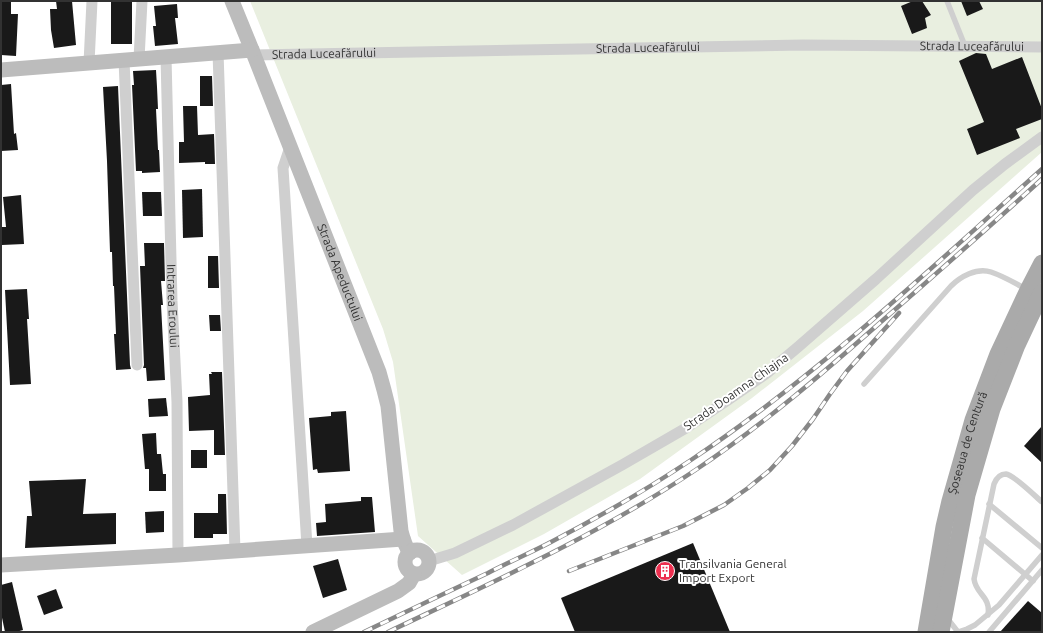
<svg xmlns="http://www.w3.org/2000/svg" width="1043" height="633" viewBox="0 0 1043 633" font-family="Ubuntu,sans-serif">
  <rect width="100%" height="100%" fill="#fff"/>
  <polygon fill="#e9efe0" points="250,1 1042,1 1042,152 863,311 752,398 640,479 544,534 462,575 418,536 393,362 383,329"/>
  <g fill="#191919">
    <polygon points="1,1 11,1 11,14 18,14 16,56 1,55"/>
    <polygon points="56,1 72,1 76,45 54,48 51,30 50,9 57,9"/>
    <rect x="111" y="1" width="21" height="43"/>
    <polygon points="913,1 922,1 931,15 925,18 927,28 912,34 901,6"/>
    <polygon points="961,1 979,1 983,9 967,16"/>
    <polygon points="177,4 178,18 175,18 178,44 155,46 153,26 156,26 154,6"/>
    <polygon points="976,53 986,54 992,69 1022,57 1042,109 1042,119 1016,129 1020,138 977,155 967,129 984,122 959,61"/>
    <polygon points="156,70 157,87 158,109 156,109 158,150 159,150 160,172 142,173 142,171 136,171 132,85 134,85 133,71"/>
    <polygon points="200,76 212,76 213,106 200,106"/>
    <polygon points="11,84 14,134 16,133 18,150 1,151 1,85"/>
    <polygon points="118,86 130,365 131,369 116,370 114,334 116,334 114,286 113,286 112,252 110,252 107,161 103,87"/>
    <polygon points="183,106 197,106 198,135 214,134 215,164 205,164 205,162 179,163 179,142 184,142"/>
    <polygon points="202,189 203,237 183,238 182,190"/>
    <polygon points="142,192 161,192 162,216 143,216"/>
    <polygon points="21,195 24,244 2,245 1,227 6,227 3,197"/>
    <polygon points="144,243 164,243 165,281 161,281 163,305 161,305 165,380 147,381 146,368 143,368 144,365 140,266 145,266"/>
    <polygon points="208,256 218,256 219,288 208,288"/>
    <polygon points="27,289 29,319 27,319 31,384 10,385 5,290"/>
    <polygon points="209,315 220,315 221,331 210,331"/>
    <polygon points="211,372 222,372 225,455 214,455 214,430 189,431 188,397 210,395 209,374 212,374"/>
    <polygon points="166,398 168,416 149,417 148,399"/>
    <polygon points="346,411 350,471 318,473 317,469 313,470 309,418 331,416 331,412"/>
    <polygon points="1042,426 1042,463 1024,446"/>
    <polygon points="156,433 157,454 161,454 163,474 166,474 166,491 149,491 149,469 145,469 142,434"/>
    <rect x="191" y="450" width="16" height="18"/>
    <polygon points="86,479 83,514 116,513 116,544 25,548 27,516 32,516 29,481"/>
    <polygon points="218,494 226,494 227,534 213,534 213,538 194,538 194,513 218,513"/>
    <polygon points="361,497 372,497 375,532 317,536 316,523 326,522 325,504 361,501"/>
    <polygon points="164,511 164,532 146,533 145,512"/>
    <polygon points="693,543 730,632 575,632 561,598"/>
    <polygon points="338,559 347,590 323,598 313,566"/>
    <polygon points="12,582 23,630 16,632 5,632 1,613 1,585"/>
    <polygon points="56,589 63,608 44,615 37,596"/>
    <polygon points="1028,601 1042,613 1042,632 1000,632"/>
  </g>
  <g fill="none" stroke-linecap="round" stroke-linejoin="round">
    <g stroke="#cfcfcf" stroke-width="5.5">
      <polyline points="947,1 965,46"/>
      <path d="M864,384l87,-98c9,-9 26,-19 40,-14 12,4 24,11 35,17"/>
      <polyline points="989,504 1042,548"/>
      <polyline points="982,538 1033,581"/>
      <path d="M988,615c3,-19 -12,-20 -14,-36l20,-95c2,-5 5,-10 12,-10 8,1 29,22 36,28"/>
      <polyline points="947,618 958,632"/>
      <polyline points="958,632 967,629 975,625 999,605 1042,555"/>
      <polyline points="989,632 1042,570"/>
    </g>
    <g stroke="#cfcfcf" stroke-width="11">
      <polyline points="218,52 235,551"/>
      <path id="s1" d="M254,55l549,-10 239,2"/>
      <path id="s2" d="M166,57l6,244 5,101 1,153"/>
      <polyline points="139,59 142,1"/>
      <polyline points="124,60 137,365"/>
      <polyline points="89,63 92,1"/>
      <polyline points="290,147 283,168 307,546"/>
      <polyline points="429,561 455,553 513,525 622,465 686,428 728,400 767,373 798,347 876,279 973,190 1005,164 1042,137"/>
    </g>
    <g stroke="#bcbcbc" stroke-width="15">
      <path id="s3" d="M232,1l22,54 125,317 5,18 4,16 13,125c2,8 4,15 9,22"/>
      <polyline points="1,70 252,50"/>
      <circle cx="417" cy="562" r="12"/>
      <polyline points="1,565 178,555 403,539"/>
      <polyline points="313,632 398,591 409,583 414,574"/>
    </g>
    <g stroke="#aaa" stroke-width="17">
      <path id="s4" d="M926,632l18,-105 6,-26 23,-81 25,-66 30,-64 14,-27"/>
      <polyline points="941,632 967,495 992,409 1017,345 1042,292"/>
    </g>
    <defs>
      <g id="rail">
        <polyline points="569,571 683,526 724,505 748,488 770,470 792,446 813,419 830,394 847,371 899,313"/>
        <path d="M364,632c42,-20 83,-40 124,-59 21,-11 42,-20 63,-31 48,-25 95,-52 140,-82 127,-85 238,-190 351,-291"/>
        <path d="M388,632c105,-50 212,-98 309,-163 66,-44 126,-96 185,-148 54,-47 107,-94 160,-142"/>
      </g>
    </defs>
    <use href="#rail" stroke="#878787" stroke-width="4.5"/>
    <use href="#rail" stroke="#fff" stroke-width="3" stroke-dasharray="9" stroke-linecap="butt"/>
  </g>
  <defs>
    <symbol id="building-disc" viewBox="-11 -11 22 22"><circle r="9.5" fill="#ed3050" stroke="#fff"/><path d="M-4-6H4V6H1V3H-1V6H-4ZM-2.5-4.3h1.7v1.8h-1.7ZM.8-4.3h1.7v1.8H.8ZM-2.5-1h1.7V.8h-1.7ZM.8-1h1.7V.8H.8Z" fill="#fff"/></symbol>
  </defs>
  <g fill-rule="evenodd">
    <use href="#building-disc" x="654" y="560" width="22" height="22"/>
  </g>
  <g text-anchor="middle" stroke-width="4" stroke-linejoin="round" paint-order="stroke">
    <g font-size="12" fill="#323232" stroke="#fff">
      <text dy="4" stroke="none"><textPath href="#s1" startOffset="718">Strada Luceafărului</textPath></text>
      <text dy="4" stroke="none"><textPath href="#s1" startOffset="394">Strada Luceafărului</textPath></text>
      <text dy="4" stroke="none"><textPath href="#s1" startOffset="70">Strada Luceafărului</textPath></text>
      <text dy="4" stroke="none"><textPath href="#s3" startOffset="292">Strada Apeductului</textPath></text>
      <text dy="4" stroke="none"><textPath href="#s2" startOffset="249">Intrarea Eroului</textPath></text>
      <text transform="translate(736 392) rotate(-35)" y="4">Strada Doamna Chiajna</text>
      <text dy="4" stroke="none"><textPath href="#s4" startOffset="194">Șoseaua de Centură</textPath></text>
    </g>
    <g font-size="12" fill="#323232" stroke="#fff" text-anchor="start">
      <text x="679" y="568">Transilvania General<tspan x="679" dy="14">Import Export</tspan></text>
    </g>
  </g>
  <rect width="1043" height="633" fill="none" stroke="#323232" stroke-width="4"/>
</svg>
